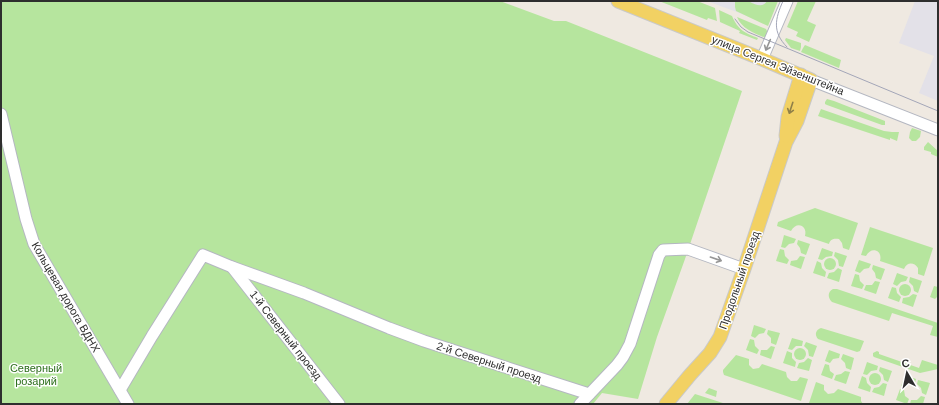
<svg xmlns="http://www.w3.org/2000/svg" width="939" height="405" viewBox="0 0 939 405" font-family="Helvetica,sans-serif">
  <rect width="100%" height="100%" fill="#efe9e1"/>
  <g fill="#e3e1e8">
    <polygon points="707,1 776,1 766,24 737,12 723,7"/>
    <polygon points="915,1 938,1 938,101 919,93 934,56 899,43"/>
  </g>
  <g fill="#b6e59e">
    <polygon points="1,1 500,1 554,21 566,21 742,91 685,259 657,337 638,399 602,393 593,404 1,404"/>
    <polygon points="659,1 697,1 715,8 717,21 708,18 707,20"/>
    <path d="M735,1h15v1c6,3 13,6 17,-1h11l-10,25 -32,-15 -1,-4z"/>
    <polygon points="798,1 816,1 807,21 816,25 809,42 796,36 798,32 787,27"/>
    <path d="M719,10l13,6c6,14 13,17 26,22l-1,2 -18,-7 1,-2 -20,-9z"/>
    <path d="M737,17l29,12 2,4 -2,5c-12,-5 -24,-9 -29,-21z"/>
    <polygon points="786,38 801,43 801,47 800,51 791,48 785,40"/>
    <polygon points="805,45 841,60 839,68 801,52 803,48"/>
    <polygon points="827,99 834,101 885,121 885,125 882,125 827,105 825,104 825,102"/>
    <polygon points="821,109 884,131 892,132 899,132 897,141 890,138 890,140 818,116"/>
    <polygon points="912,128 921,131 920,137 916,141 912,141 909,138 910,132"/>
    <polygon points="928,142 938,151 938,157 931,154 931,152 924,150 924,147"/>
    <path d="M815,208l43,15 -9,27 -6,-2 -1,-5 -3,-4c-5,-1 -9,0 -10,5l-24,-8c3,-11 -9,-15 -14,-5l-14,-5 1,-4z"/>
    <path d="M870,227l63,21 -9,28 -6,-2v-6c-4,-6 -11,-6 -14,1l-24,-8c3,-11 -9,-15 -14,-5l-5,-1z"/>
    <polygon points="784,235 796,239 794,243 789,244 785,248 781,247"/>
    <polygon points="798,240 810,244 806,255 801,253 800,248 797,244"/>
    <polygon points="822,248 833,252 832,256 826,257 822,260 818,259"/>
    <polygon points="780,249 784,250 785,256 789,260 787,264 776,261"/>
    <polygon points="835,252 847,256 843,267 839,266 838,260 834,256"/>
    <polygon points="800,256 805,257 801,269 790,265 791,261 797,260"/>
    <circle cx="830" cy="264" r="6"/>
    <polygon points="859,260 871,264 869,268 864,269 860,273 855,271"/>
    <polygon points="817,261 821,263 822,268 826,272 825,277 813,273"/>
    <polygon points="873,265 885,269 881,280 876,278 875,273 872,269"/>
    <polygon points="838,268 842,270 839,282 827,278 829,273 834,272"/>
    <polygon points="897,273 908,277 906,281 901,282 897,286 893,284"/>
    <polygon points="855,274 859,275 860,281 864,285 862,289 851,286"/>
    <polygon points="910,277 922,281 918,293 914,291 913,286 909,282"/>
    <polygon points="875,281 880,282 876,294 864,290 866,285 872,285"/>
    <circle cx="905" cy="290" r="6"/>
    <polygon points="934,286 938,287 938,296 935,299 930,297"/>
    <polygon points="892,287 896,288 897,293 901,297 899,302 888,298"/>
    <path d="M833,289h4l101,34v14l-8,-2 3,-9 -41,-13 -3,8 -57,-19c-4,-4 -5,-10 1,-13z"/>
    <polygon points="913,294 917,295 913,307 902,303 903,298 909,297"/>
    <polygon points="754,325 766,329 764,333 759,334 755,338 751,336"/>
    <path d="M821,328l43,13 -4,10 -3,1 -39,-13c-4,-5 -2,-9 3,-11z"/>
    <polygon points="768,330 780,333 776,345 771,343 771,338 767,334"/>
    <polygon points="792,338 803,341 802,346 796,346 792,350 788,349"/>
    <polygon points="750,339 754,340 755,346 759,350 757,354 746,350"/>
    <polygon points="806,342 817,346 813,357 809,356 808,350 804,346"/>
    <polygon points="771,346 775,347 771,359 760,355 761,350 767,350"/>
    <circle cx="800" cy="354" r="6"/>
    <polygon points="829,350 840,354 839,358 833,359 830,363 825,361"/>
    <polygon points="787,351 792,353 792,358 796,362 795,367 783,363"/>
    <polygon points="877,351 879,352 879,354 919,368 922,360 938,365 938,369 920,373 874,357 873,356 873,353"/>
    <polygon points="843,354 854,358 851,370 846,368 845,363 841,359"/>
    <polygon points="736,355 749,359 749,365 753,369 759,368 762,364 786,372 787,377 791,381 797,381 800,377 808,379 801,401 724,375 723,372 723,370"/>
    <polygon points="808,358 812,360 809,371 797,368 799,363 804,362"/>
    <polygon points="867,362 878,366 877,370 871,371 867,375 863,374"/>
    <polygon points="825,364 829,365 830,371 834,374 832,379 821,375"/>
    <polygon points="880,367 892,371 888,382 884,380 883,375 879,371"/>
    <polygon points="845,371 850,372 846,384 834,380 836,375 841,374"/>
    <circle cx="875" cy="379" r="6"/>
    <polygon points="905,375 916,379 915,383 909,384 905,388 901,386"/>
    <polygon points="862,376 866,378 867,383 871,387 870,392 858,388"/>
    <polygon points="918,380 930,383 926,395 922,393 921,388 917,384"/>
    <polygon points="816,382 824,385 824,390 828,394 834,393 838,389 861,397 861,401 863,404 809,403"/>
    <polygon points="883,383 887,384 884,396 872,392 874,388 879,387"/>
    <polygon points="709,388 717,391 716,397 705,393"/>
    <polygon points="900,389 904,390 905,396 909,399 907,404 896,400"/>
    <polygon points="695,394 726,404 687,404"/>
    <polygon points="921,396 925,397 923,404 910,404 911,400 917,400"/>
  </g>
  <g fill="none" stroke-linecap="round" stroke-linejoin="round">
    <defs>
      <g id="minor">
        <polyline points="762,59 787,1"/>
        <polyline points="811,80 938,130"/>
        <polyline points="1,114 26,219 34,244 128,404"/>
        <polyline points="232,267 339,404"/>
        <polyline points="120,390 152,336 203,255 232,267 304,293 389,328 424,341 589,394"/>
        <polyline points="580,404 617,365 623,357 630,344 659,255 663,250 688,249 744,269"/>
      </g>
      <g id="major">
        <polyline points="618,1 762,59 811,80 797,121 786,142 744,269 720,337 710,353 690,375 666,404"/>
        <polyline points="786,136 788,117 801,75"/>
      </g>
    </defs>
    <use href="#minor" stroke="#b4b7c1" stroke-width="13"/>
    <use href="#major" stroke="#c9c9c9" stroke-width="15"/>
    <use href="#minor" stroke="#fff" stroke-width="11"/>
    <use href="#major" stroke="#f2d163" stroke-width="13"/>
    <g stroke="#a3a6b8" stroke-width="1">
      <path d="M783,1c-8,18 -11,31 4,46"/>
      <polyline points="735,19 741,27 748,32 938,111"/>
    </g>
  </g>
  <defs><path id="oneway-shaft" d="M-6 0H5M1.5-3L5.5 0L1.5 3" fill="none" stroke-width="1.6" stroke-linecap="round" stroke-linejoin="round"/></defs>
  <g stroke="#969696">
    <use href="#oneway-shaft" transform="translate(768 45) rotate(113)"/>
    <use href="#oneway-shaft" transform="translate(716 259) rotate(19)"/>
  </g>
  <use stroke="#908048" href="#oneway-shaft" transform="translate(791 108) rotate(108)"/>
  <g text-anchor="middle" stroke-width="3" stroke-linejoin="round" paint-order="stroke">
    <g font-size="11" fill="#2e2e2e" stroke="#fff">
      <text transform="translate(778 65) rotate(22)" y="4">улица Сергея Эйзенштейна</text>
      <text transform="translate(739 280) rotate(-71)" y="4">Продольный проезд</text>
      <text transform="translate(66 297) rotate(60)" y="4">Кольцевая дорога ВДНХ</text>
      <text transform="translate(286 335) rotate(52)" y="4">1-й Северный проезд</text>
      <text transform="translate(489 362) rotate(18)" y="4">2-й Северный проезд</text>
    </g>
    <g font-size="11" fill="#2c6e1b" stroke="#fff">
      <text x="36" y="372">Северный<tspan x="36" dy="13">розарий</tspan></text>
    </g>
  </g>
  <rect width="939" height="405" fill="none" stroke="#2e2e2e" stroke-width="4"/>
  <g transform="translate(907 373) rotate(351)" stroke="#ffffff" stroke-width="3" paint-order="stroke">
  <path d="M0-3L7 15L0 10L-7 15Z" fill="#2e2e2e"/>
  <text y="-6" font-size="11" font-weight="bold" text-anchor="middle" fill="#2e2e2e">С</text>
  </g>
</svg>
